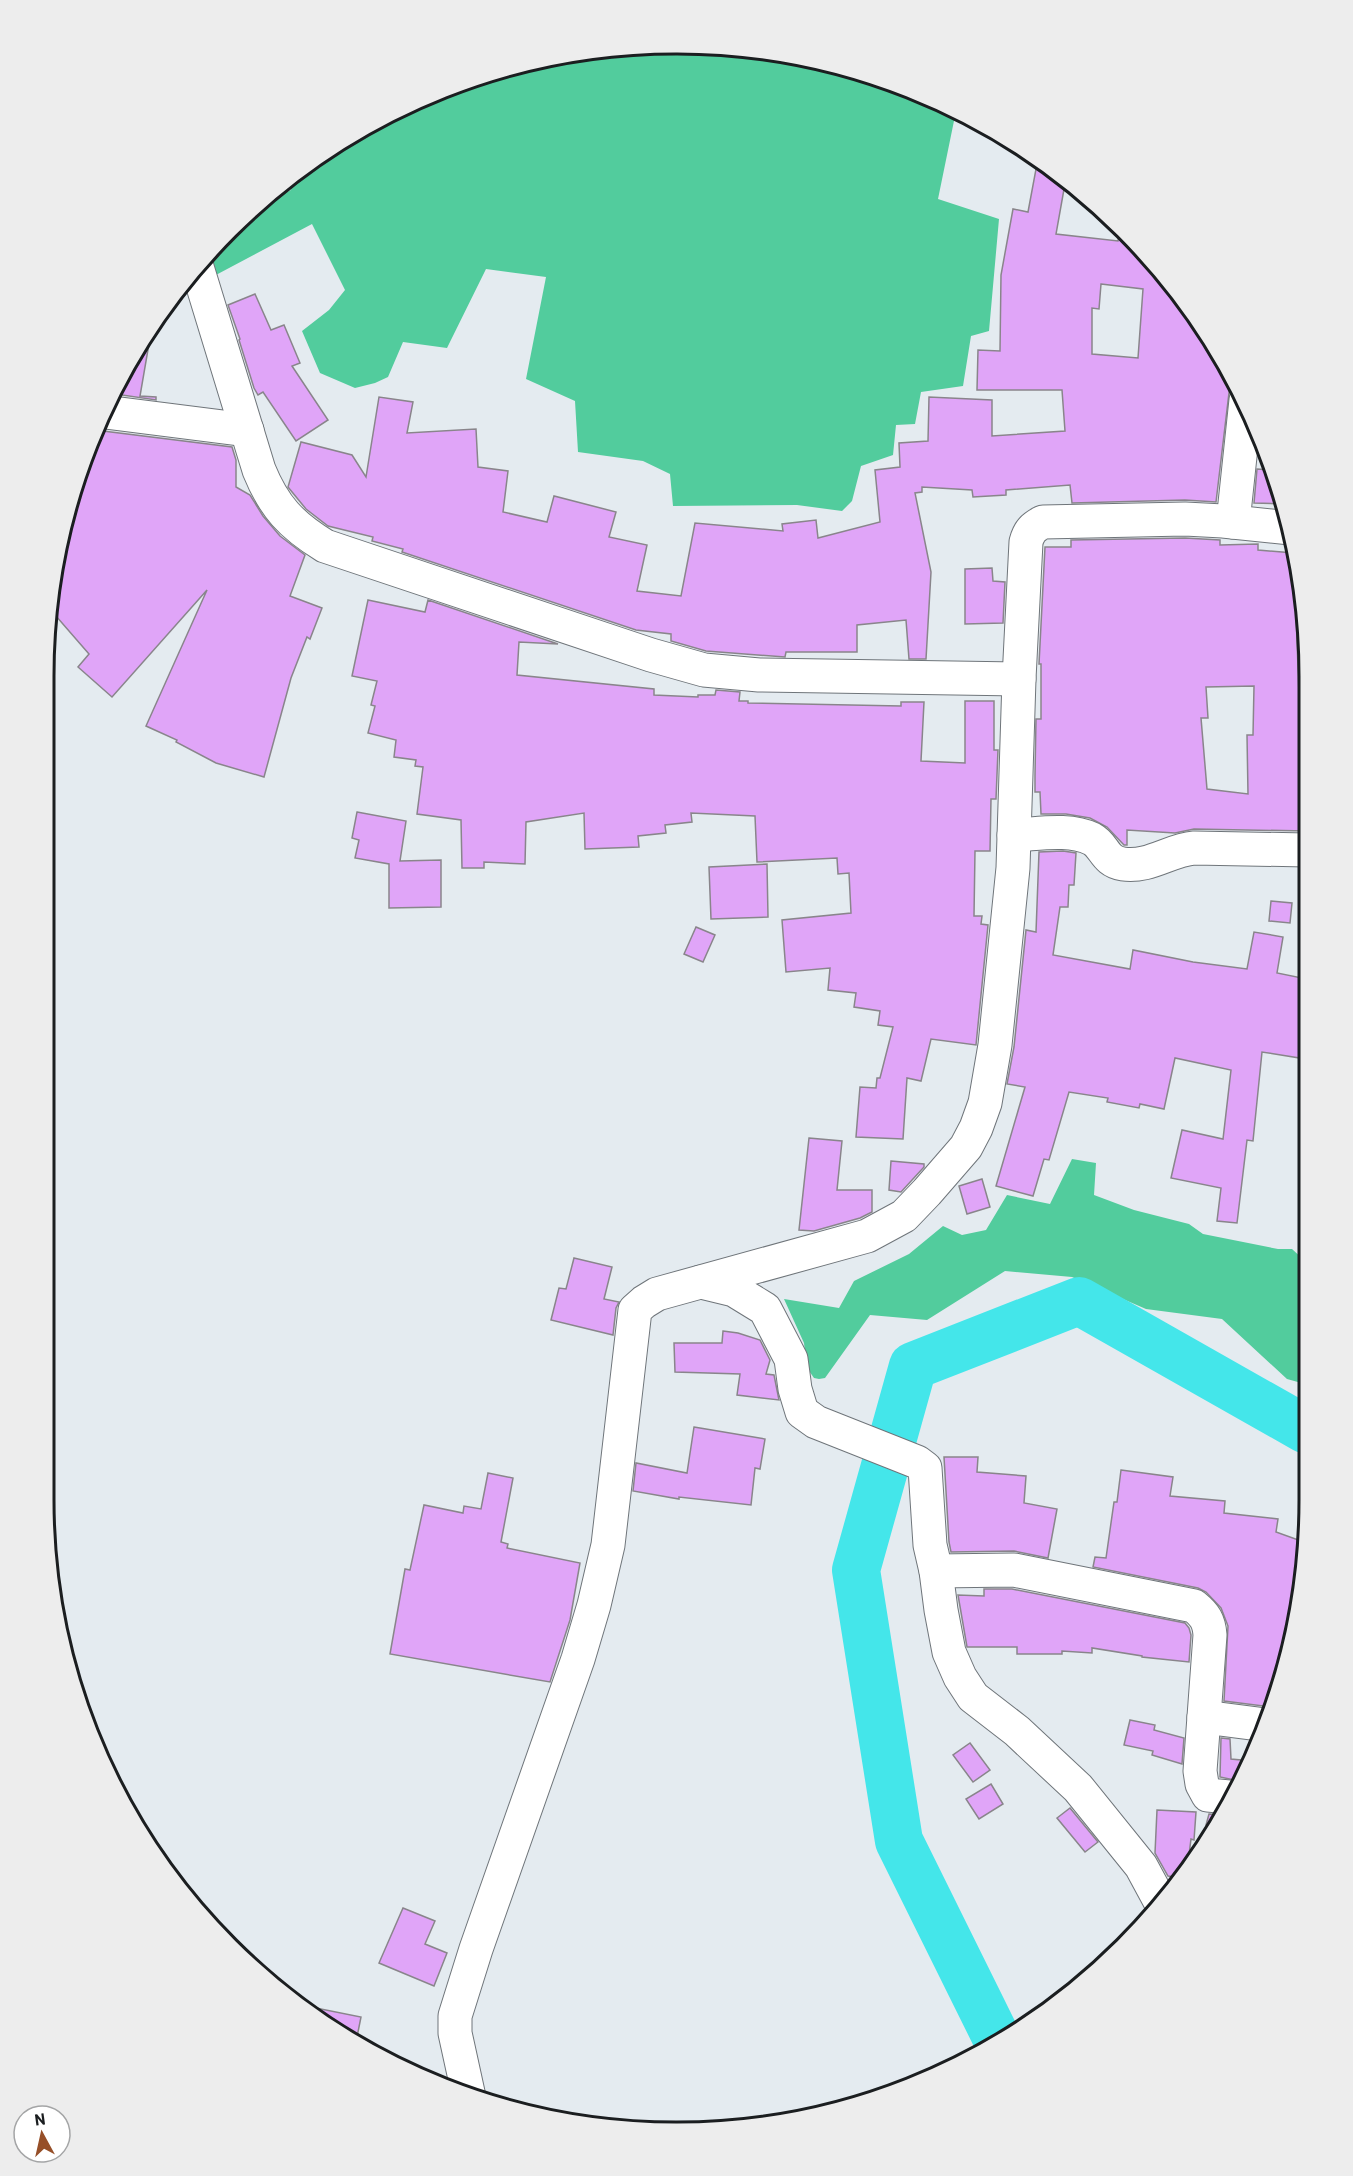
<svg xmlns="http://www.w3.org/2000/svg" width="1353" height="2176" viewBox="0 0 1353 2176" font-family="Barlow,sans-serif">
  <rect width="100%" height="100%" fill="#e4ebf0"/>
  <g fill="#52cc9d">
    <polygon points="718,45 841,65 957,109 971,118 955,116 938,199 999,219 989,331 971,336 963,386 921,392 915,424 896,425 893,455 861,466 852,501 842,511 797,505 673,506 670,474 643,461 578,452 575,401 526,379 546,277 486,269 447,348 403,342 388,377 375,383 355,388 320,373 302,331 329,310 345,290 312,224 214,276 207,256 251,209 291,190 293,176 360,128 473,77 594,49"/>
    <polygon points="1072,1159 1096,1163 1094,1195 1134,1210 1189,1224 1203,1234 1278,1249 1292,1249 1305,1261 1305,1384 1287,1379 1222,1319 1146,1309 1072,1277 1005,1271 927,1320 870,1315 825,1378 819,1379 814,1378 807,1368 804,1343 784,1299 839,1308 854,1281 909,1254 943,1226 962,1235 986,1230 1007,1195 1050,1204"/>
  </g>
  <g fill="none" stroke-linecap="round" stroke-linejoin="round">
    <polyline stroke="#44e6ea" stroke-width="48" points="999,2043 899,1841 856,1570 913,1366 1079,1301 1305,1429"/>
  </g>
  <g fill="#e0a5f8" stroke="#89858b" stroke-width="1.5" fill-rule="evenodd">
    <path d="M1036,169l23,3 7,6 -10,56 62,7 2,-12 33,31 78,116 -15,126 -31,-2 -113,3 -2,-18 -64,5v5l-33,2 -1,-7 -50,-3v5l-7,1 16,79 -5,87h-17l-3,-39 -49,5v27h-71l-1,5 -79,-6 -35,-10v-7l-35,-4 -234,-78 1,-3 -31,-8 1,-4 -45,-11 -22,-17 -18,-22 13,-45 51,13 14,22 13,-80 34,5 -6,31 69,-4 2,38 30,4 -5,41 44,10 7,-26 62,16 -7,25 38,8 -10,46 44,5 14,-73 88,8 -1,-7 34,-4 2,18 62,-16 -5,-52 25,-3 -1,-24 29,-2 1,-44 63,3v36l73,-5 -3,-41h-85l1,-40 22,1 1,-76 12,-66 15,3zM1101,284l42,5 -5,69 -46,-4v-46l7,1z"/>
    <polygon points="255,294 271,330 284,325 300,363 292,366 328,420 296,441 263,392 258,395 254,388 239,340 240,339 228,305"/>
    <polygon points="148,337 150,338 140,396 156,397 156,400 115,394"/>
    <polygon points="95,428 103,431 232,447 236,460 236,487 250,495 263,516 280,536 305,555 290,596 322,608 310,639 307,637 291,678 264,777 216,763 176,742 177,740 146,726 207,590 112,697 78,667 89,654 49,608 49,594 92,435"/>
    <polygon points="1257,469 1272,470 1285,504 1254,503"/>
    <path d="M1185,538l35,2v5l38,-1v6l36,3 5,26 -1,36h-2l3,79 9,1 -1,136 -113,-2 -19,4 -48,-3v15h-3l-17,-18 -17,-9 -24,-4h-25l-1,-22h-5v-16l1,-57h5v-55h-2l6,-117h26v-7zM1254,686l-1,49h-6l1,59 -41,-5 -6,-71h7l-2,-31z"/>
    <polygon points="992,568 993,581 1005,582 1003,623 965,624 965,569"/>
    <polygon points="368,600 425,612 428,600 558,644 519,642 517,675 654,689 654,695 698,697 698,695 715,695 716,690 740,692 739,701 748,701 748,703 901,706 901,702 924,702 921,761 965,763 965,701 994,701 994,750 998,750 996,799 991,799 990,851 975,851 974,916 982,916 981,924 988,925 976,1045 931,1039 921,1081 907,1078 903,1139 856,1137 860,1087 876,1088 877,1078 880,1078 893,1027 878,1025 880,1011 854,1007 856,993 828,990 830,968 786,972 782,920 851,913 849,873 838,874 837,858 757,862 755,816 691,813 692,822 665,825 666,833 638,836 639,847 585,849 584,813 526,822 525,864 484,862 484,868 462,868 461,820 417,814 423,767 415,766 416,760 394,757 396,740 368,733 375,706 371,705 377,681 352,676"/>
    <polygon points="357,812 406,821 400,861 441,860 441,907 389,908 389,864 355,858 359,840 352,838"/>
    <polygon points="1063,851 1076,853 1074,885 1069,885 1068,907 1060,907 1053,955 1130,969 1133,950 1193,962 1247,969 1254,932 1283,937 1277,973 1307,979 1306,1059 1262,1052 1253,1141 1247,1140 1237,1223 1217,1221 1221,1188 1171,1178 1182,1130 1223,1139 1231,1070 1175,1058 1164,1109 1140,1104 1139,1108 1107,1102 1108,1098 1069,1092 1049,1160 1044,1159 1033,1196 996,1186 1025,1087 1007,1084 1014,1047 1026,930 1036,932 1039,852"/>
    <polygon points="767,864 768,917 711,919 709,867"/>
    <polygon points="1271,901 1292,903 1290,923 1269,921"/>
    <polygon points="696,927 715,935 703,962 684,954"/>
    <polygon points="809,1138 842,1141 837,1190 872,1190 872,1212 860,1218 814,1231 799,1230"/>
    <polygon points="891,1161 924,1164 924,1167 901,1192 889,1190"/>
    <polygon points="982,1179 990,1207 967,1214 959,1186"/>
    <polygon points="574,1258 612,1267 604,1299 619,1302 616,1308 613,1335 551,1320 559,1288 566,1289"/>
    <polygon points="723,1331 738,1333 760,1340 770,1360 766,1374 774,1375 779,1400 737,1395 740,1374 675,1372 674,1343 722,1343"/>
    <polygon points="694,1427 765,1439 760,1469 755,1468 751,1505 679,1497 679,1499 633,1491 636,1463 687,1473"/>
    <polygon points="944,1457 978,1457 977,1472 1026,1476 1024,1503 1057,1509 1048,1558 1014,1551 951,1552 949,1542"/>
    <polygon points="1121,1470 1173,1477 1170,1496 1225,1501 1224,1513 1278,1519 1276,1532 1304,1542 1304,1582 1271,1707 1224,1701 1228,1626 1221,1608 1206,1592 1198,1588 1093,1567 1095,1557 1106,1558 1114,1502 1117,1502"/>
    <polygon points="488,1473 513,1478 501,1542 508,1544 507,1548 580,1563 570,1620 550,1682 390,1654 405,1569 410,1570 424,1505 463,1513 464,1506 481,1509"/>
    <polygon points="984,1589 1012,1589 1185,1623 1189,1628 1191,1635 1189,1662 1142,1657 1142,1656 1092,1648 1092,1653 1062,1651 1062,1654 1017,1654 1017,1647 967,1647 958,1595 984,1596"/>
    <polygon points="1130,1720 1155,1725 1154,1730 1184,1738 1182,1764 1152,1755 1153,1751 1124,1745"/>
    <polygon points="1221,1738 1230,1739 1231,1759 1251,1761 1239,1781 1220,1777"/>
    <polygon points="970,1743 990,1770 973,1782 953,1755"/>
    <polygon points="991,1784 1003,1804 979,1819 966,1799"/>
    <polygon points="1070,1808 1098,1842 1085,1852 1057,1818"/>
    <polygon points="1157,1810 1196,1812 1194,1840 1191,1839 1187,1871 1183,1878 1168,1876 1155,1853"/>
    <polygon points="1209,1814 1219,1815 1212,1827 1206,1825"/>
    <polygon points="403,1908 435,1921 425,1944 447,1953 434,1986 379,1963"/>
    <polygon points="301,2005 361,2017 356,2042 300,2007"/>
  </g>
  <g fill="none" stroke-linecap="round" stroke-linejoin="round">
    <defs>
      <g id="minor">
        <path d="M197,267l62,203c15,37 32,55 66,76l326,109 53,15 55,5 260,4"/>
        <polyline points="105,412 247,430"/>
        <polyline points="1233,522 1246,400"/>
        <path d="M1014,835c25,-1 55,-7 78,4 13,7 12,22 31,25 26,4 47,-14 71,-16l113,2"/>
        <polyline points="701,1282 734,1290 765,1309 791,1359 795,1389 802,1412 816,1422 917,1462 925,1468 930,1545 936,1571 941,1610 949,1652 960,1677 973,1697 1017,1731 1078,1788 1141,1866 1161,1903"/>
        <path d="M936,1571l78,-1 180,36c11,9 15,15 16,29l-10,136 2,13 6,11 21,2"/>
        <polyline points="1204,1717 1266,1725"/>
        <path d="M469,2097l-14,-64v-17l21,-67 102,-290 16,-54 14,-60 27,-235 9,-8 13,-8 210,-58 37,-20 23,-24 39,-45 10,-19 9,-25 10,-58 18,-177 6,-189 7,-137c3,-11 7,-15 17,-20l142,-3 38,2 68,7"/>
      </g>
    </defs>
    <use href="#minor" stroke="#6f757a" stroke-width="35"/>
    <use href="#minor" stroke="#fff" stroke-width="33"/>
  </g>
  <path d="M0 0H1353V2176H0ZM676 54H677A622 622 0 0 1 1299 676V1500A622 622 0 0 1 677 2122H676A622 622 0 0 1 54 1500V676A622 622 0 0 1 676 54Z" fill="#ededed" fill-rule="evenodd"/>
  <path fill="none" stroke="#1b1e20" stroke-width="3" d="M676 54H677A622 622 0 0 1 1299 676V1500A622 622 0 0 1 677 2122H676A622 622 0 0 1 54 1500V676A622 622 0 0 1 676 54Z"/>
  <g transform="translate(42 2134) rotate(352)"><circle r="28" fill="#ffffff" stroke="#a4a5a6" stroke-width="1.5"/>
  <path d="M0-4.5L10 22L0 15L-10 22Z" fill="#964f28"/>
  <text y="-9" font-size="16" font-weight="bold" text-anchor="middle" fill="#1b1e20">N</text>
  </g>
</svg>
